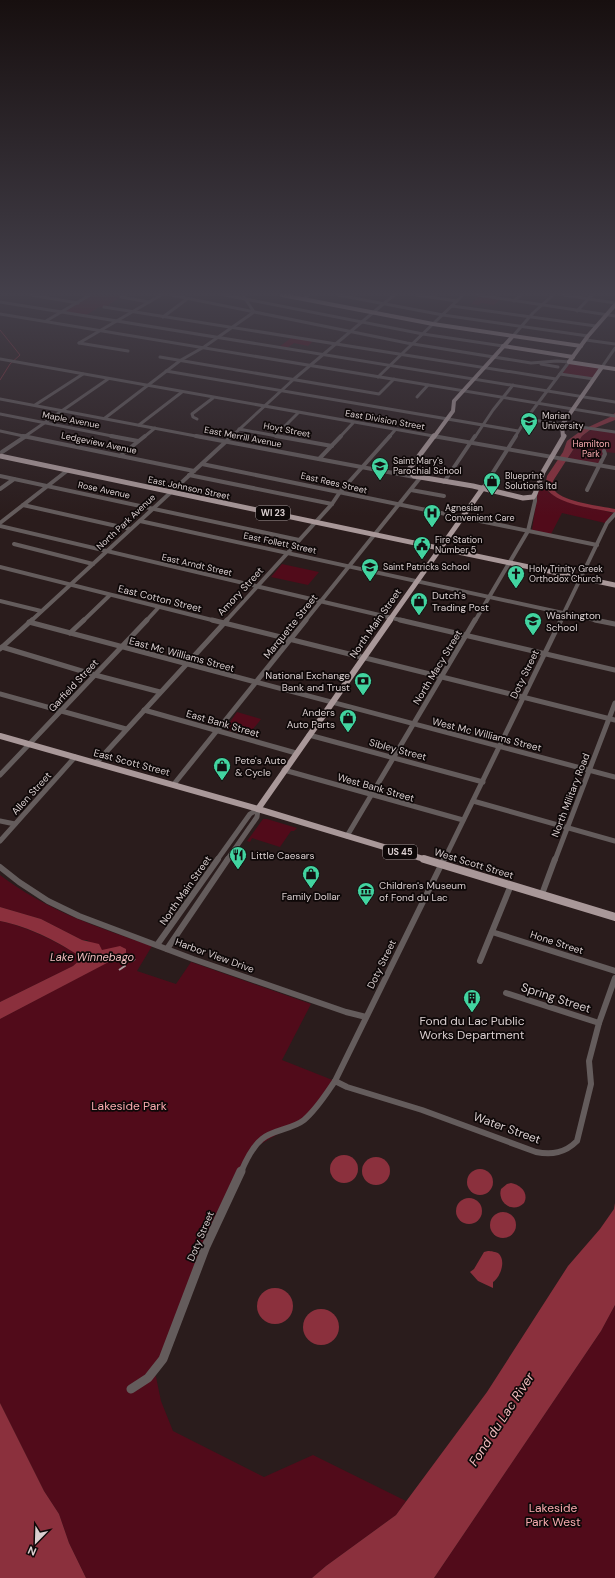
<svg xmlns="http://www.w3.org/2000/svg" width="615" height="1578" viewBox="0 0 615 1578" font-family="'DM Sans',sans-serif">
  <rect width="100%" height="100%" fill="#2a1c1c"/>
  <g fill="#510b1a">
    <polygon points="90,295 123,295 104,308 99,307 85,316 63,313"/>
    <polygon points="480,295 501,299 494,305 481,303 479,305 471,304"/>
    <polygon points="291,338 313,341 308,346 294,343 287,348 279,347"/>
    <polygon points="569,362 602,367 594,379 560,374"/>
    <polygon points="593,429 615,432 615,453 605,452 599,465 567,460 582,436"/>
    <polygon points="541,485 545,486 549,493 615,514 609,518 605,523 562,513 551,534 532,530 537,496"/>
    <polygon points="282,564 319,572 308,585 271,577"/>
    <path d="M237,712l24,7c-14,19 -15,16 -36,10z"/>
    <polygon points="263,819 267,819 297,828 294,831 291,831 280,847 252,838 250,842 247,841"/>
    <path d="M0,875c47,36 97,52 152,71l-15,25 39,13 15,-22 120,42 -29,56 53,21 -23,33 -58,34 -101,224 3,5 5,24 12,30 91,46 49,-22 93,46 -10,14 -70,51 -14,12h-226l-17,-35 -10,-29 -15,-23 -44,-88v-384l125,-66 -23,-3 -15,-10h-5l-41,-21 -41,-12z"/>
    <path d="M0,921c31,7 53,19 80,35l1,3 -8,7 -73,36z"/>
    <polygon points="615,1305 615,1578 434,1578 601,1331"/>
  </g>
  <g fill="#8b303d">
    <path d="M615,413v7l-25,10 -8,6 -29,45c0,3 0,7 2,10 9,11 46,15 60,18v4c-20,-5 -61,-8 -70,-27l2,-10 16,-24 4,-11 15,-11 28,-13z"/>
    <path d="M0,907l41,12 41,21 17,4 3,6 18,-4 6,3v4l-126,66v-17l73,-36 8,-7 -1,-3c-28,-17 -48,-28 -80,-35z"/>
    <circle cx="344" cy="1169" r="14"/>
    <circle cx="376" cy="1171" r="14"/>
    <circle cx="480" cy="1182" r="13"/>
    <path d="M511,1183c10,2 18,10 13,20 -11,11 -27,0 -23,-14l6,-5z"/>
    <circle cx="469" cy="1211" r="13"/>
    <polygon points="615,1203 615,1305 601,1331 434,1578 312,1578 326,1566 396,1515 487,1392 568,1266 600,1229 614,1209"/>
    <circle cx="503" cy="1225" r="13"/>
    <path d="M488,1251c3,0 8,1 10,2 9,7 2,25 -5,29v6l-15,-7 -8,-9 4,-3 10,-17z"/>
    <circle cx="275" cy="1306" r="18"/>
    <circle cx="321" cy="1327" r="18"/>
    <polygon points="0,1403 44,1491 59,1514 69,1543 86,1578 0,1578"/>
  </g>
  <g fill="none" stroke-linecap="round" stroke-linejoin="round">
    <polyline stroke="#8b303d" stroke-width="1" points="0,330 20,355 10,364 0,380"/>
    <g stroke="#645c5c" stroke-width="3">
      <polyline points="31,295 78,303"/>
      <polyline points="171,295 407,343 531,363 557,361 569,362 526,419 515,437"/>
      <polyline points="225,295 423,334 503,346"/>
      <polyline points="338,295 443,315 588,336"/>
      <polyline points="416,295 457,301"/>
      <polyline points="478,295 615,316"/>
      <polyline points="564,295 615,303"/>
      <polyline points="121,297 149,302"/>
      <polyline points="303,299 309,295"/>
      <polyline points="514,301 521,295"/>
      <polyline points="0,302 615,402"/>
      <polyline points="452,306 596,326"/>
      <polyline points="104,307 556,379"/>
      <polyline points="577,311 592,295"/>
      <polyline points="0,314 615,416"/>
      <polyline points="163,317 187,299"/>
      <polyline points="46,321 90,295"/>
      <polyline points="513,336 533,313 553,295"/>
      <polyline points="586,340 615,344"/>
      <polyline points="79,343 161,295"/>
      <polyline points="79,343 128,351"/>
      <polyline points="160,357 379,394 394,379"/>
      <polyline points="0,359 439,437"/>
      <polyline points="541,364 558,367"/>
      <polyline points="602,367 615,348"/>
      <polyline points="166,371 518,431"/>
      <polyline points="560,374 594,379"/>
      <polyline points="378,377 463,295"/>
      <polyline points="417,397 428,385"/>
      <polyline points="0,399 201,437"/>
      <polyline points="35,405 83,374"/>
      <polyline points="0,414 117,437"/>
      <polyline points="105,418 181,360 204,347 254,312 244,297"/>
      <polyline points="197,419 193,417 192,414 213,398"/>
      <polyline points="526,419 615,432"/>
      <polyline points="139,425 182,392"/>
      <polyline points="284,427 298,413"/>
      <polyline points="239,429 282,437"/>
      <polyline points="0,431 28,437"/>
      <polyline points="24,437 108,379"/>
      <polyline points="144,437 155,428"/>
      <polyline points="231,437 294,379 394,295"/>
      <polyline points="340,437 353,423"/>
      <polyline points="389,437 395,430"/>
      <polyline points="475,437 493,410 513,385"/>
    </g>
    <g stroke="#645c5c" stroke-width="4">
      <polyline points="23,436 194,471"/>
      <polyline points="111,436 138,441"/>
      <polyline points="196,436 420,478 305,621"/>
      <polyline points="276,436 332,446"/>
      <polyline points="433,436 615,468"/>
      <polyline points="2,452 26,436"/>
      <polyline points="120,456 145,436"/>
      <polyline points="319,459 341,436"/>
      <polyline points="202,464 597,545"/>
      <polyline points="189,475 332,504"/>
      <polyline points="0,476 299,540"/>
      <polyline points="444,482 475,436"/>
      <polyline points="483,488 516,436"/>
      <polyline points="0,489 14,479"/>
      <polyline points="411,490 444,496"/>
      <polyline points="587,490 605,454 604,451"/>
      <polyline points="23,505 130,529"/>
      <polyline points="140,521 600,621"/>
      <polyline points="0,523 68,470"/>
      <polyline points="0,526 405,621"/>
      <polyline points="14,544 93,564"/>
      <polyline points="0,567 216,621"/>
      <polyline points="0,601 41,611"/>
      <polyline points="31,621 232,436"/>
      <polyline points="83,621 110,595"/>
      <polyline points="146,621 159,607"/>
      <polyline points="226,621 332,504 340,492 390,436"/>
      <polyline points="475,621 528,531 535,501 535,494"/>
      <polyline points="560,621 607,523 615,514"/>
    </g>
    <g stroke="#645c5c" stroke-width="5">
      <polyline points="212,620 615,720"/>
      <polyline points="400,620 615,670"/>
      <polyline points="595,620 615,624"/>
      <polyline points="29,622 615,777"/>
      <polyline points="70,633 84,620"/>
      <polyline points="2,647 95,675 160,692"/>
      <polyline points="0,649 32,620"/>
      <polyline points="0,694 126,729"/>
      <polyline points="144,710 296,753"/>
      <polyline points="309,735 483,782"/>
      <polyline points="96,763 227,620"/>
      <polyline points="284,770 463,820"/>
      <polyline points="0,775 147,620"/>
      <polyline points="174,784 306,620"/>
      <polyline points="473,801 615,841"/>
      <polyline points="0,821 15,824"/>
      <polyline points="347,836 475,620"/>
      <polyline points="0,841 75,757"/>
      <polyline points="217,860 250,814 258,809"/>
      <polyline points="227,860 257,817 258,809"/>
      <polyline points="444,860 561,620"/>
      <polyline points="555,860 615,703"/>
    </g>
    <g stroke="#645c5c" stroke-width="6">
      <polyline points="0,867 19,882 48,901 79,916 193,959 346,1012 366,1017"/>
      <polyline points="542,894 555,859"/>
      <polyline points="492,932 615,971"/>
      <polyline points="157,945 218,859"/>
      <polyline points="167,949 228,859"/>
      <polyline points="480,961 511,885"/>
      <polyline points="506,993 599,1023"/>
      <path d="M335,1081l12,6 75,23 114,42c16,3 29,1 41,-11l14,-57 -2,-23 10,-38 16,-45"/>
      <path d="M241,1172c5,-12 11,-25 21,-33 10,-9 31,-10 42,-19 13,-11 22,-26 31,-39l109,-222"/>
    </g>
    <polyline stroke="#645c5c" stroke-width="9" points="131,1389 148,1378 163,1359 206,1246 241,1171"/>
    <g stroke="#a99899" stroke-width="4">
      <polyline points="282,295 433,324 581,346"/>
      <polyline points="503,346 573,357"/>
      <polyline points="569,362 588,336 615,305"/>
      <polyline points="569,362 615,369"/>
      <polyline points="562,429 565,427 573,427"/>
      <polyline points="434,437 453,411 454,401 513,336"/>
      <polyline points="563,437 562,425 602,367"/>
    </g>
    <g stroke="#a99899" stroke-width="5">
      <polyline points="434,436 410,468 409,472 414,476 473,486 523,498 533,497 535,494 543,472 564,436"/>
      <polyline points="0,456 615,585"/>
      <polyline points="389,621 483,488"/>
    </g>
    <g stroke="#a99899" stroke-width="6">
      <polyline points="0,736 258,809 427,860"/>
      <polyline points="258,809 390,620"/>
    </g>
    <polyline stroke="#a99899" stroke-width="8" points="424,859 615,917"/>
    <polyline stroke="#a89c9d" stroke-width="2" stroke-dasharray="8 8" stroke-linecap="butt" points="119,970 135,959"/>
  </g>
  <linearGradient id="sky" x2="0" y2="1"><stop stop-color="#170f0f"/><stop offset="0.57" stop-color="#44404b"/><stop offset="1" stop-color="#44404b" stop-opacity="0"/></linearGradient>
  <rect width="615" height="516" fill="url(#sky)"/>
  <defs>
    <symbol id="university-pin" viewBox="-11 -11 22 30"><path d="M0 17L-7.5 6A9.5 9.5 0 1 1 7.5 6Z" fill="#42d4a0" stroke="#0e0808"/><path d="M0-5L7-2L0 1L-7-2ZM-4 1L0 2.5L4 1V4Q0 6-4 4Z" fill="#111"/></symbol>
    <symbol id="school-pin" viewBox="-11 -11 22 30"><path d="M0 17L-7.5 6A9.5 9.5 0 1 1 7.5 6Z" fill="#42d4a0" stroke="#0e0808"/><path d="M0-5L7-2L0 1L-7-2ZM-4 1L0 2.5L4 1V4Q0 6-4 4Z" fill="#111"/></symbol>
    <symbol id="shop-pin" viewBox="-11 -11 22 30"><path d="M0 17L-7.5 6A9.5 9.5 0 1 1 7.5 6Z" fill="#42d4a0" stroke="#0e0808"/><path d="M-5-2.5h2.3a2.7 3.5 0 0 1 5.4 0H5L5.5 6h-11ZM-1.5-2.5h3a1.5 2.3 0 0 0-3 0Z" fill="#111"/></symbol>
    <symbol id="hospital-pin" viewBox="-11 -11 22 30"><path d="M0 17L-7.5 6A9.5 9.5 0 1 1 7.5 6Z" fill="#42d4a0" stroke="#0e0808"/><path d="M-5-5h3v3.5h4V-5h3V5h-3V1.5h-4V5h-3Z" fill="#111"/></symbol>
    <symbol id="civic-pin" viewBox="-11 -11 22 30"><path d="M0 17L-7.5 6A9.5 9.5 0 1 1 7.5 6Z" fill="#42d4a0" stroke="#0e0808"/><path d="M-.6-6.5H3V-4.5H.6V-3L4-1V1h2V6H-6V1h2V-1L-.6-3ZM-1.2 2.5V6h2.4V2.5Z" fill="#111"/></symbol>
    <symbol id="church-pin" viewBox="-11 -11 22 30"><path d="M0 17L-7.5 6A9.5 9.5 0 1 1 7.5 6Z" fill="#42d4a0" stroke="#0e0808"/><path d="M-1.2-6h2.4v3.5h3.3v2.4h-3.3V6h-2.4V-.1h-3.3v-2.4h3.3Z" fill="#111"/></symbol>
    <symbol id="bank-pin" viewBox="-11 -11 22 30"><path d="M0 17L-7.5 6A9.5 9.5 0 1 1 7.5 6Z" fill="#42d4a0" stroke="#0e0808"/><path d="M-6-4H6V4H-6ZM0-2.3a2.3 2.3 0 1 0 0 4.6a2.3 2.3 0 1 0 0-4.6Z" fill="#111"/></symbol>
    <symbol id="restaurant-pin" viewBox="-11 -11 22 30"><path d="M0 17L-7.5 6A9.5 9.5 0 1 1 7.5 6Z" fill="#42d4a0" stroke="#0e0808"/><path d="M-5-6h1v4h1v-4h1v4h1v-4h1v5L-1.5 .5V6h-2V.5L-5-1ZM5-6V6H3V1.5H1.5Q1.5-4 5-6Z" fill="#111"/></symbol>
    <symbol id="museum-pin" viewBox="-11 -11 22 30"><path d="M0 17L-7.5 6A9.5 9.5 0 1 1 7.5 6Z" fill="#42d4a0" stroke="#0e0808"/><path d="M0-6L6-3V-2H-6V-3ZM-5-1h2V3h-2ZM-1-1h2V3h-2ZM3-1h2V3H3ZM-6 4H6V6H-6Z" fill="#111"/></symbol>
    <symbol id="building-pin" viewBox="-11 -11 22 30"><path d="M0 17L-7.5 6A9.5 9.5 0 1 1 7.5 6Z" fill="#42d4a0" stroke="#0e0808"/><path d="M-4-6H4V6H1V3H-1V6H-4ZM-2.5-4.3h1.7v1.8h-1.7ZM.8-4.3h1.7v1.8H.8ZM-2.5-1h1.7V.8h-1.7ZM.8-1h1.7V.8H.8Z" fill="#111"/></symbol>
  </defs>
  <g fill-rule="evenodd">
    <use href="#university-pin" x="519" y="411" width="20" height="27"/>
    <use href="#school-pin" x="370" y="456" width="20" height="27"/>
    <use href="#shop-pin" x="482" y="471" width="20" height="27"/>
    <use href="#hospital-pin" x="422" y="503" width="20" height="27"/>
    <use href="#civic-pin" x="412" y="535" width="20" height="27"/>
    <use href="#school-pin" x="360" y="557" width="20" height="27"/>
    <use href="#church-pin" x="506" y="564" width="20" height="27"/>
    <use href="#shop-pin" x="409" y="591" width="20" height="27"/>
    <use href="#school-pin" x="523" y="611" width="20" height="27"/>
    <use href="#bank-pin" x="353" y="671" width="20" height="27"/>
    <use href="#shop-pin" x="338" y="708" width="20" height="27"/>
    <use href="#shop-pin" x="212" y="756" width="20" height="27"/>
    <use href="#restaurant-pin" x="228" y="845" width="20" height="27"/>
    <use href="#shop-pin" x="301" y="864" width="20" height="27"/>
    <use href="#museum-pin" x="356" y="881" width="20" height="27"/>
    <use href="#building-pin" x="462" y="988" width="20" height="27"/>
  </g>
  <g text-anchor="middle" stroke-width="3.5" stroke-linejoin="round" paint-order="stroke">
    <g font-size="9" fill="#dacfd0" stroke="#0e0808" text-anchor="start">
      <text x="542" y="419">Marian<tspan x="542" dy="10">University</tspan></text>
      <text x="393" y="464">Saint Mary's<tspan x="393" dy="10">Parochial School</tspan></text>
      <text x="505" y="479">Blueprint<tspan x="505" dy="10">Solutions ltd</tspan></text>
      <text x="445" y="511">Agnesian<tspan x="445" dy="10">Convenient Care</tspan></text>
      <text x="435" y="543">Fire Station<tspan x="435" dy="10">Number 5</tspan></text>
      <text x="383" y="570">Saint Patricks School</text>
      <text x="529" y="572">Holy Trinity Greek<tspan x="529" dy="10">Orthodox Church</tspan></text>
    </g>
    <g font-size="9" fill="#dacfd0" stroke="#0e0808">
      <text transform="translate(71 420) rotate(11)" y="3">Maple Avenue</text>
      <text transform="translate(385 420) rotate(10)" y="3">East Division Street</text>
      <text transform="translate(287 430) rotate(11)" y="3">Hoyt Street</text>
      <text transform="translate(243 437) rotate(11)" y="3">East Merrill Avenue</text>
      <text transform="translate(99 443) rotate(12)" y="3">Ledgeview Avenue</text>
      <text transform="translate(334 483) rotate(13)" y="3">East Rees Street</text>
      <text transform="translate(189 488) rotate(12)" y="3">East Johnson Street</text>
      <text transform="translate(104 490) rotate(12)" y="3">Rose Avenue</text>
      <text transform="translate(126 522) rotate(-43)" y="3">North Park Avenue</text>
      <text transform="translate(280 543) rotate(12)" y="3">East Follett Street</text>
      <text transform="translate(197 565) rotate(13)" y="3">East Arndt Street</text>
    </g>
    <g font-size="9" fill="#f8aaaf" stroke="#0e0808">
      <text x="591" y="447">Hamilton<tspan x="591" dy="10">Park</tspan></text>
    </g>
    <g fill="#0e0808" stroke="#9d9394" stroke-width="1">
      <rect x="256" y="506" width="34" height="14" rx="3"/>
      <rect x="383" y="845" width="34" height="14" rx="3"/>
    </g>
    <g font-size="9" font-weight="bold" fill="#dacfd0">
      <text x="273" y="516">WI 23</text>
      <text x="400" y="855">US 45</text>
    </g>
    <g font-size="10" fill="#dacfd0" stroke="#0e0808">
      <text transform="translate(240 591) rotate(-47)" y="4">Amory Street</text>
      <text transform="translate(160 598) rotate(14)" y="4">East Cotton Street</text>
      <text transform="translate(375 623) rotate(-55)" y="4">North Main Street</text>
      <text transform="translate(290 626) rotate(-51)" y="4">Marquette Street</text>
      <text transform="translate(182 654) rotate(15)" y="4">East Mc Williams Street</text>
      <text transform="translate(437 667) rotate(-59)" y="4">North Macy Street</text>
      <text transform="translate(524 674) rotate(-64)" y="4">Doty Street</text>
      <text transform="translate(73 685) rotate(-47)" y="4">Garfield Street</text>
      <text transform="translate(223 723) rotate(16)" y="4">East Bank Street</text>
      <text transform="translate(487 734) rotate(14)" y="4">West Mc Williams Street</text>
      <text transform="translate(398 749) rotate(15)" y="4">Sibley Street</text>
      <text transform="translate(132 762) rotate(15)" y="4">East Scott Street</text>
      <text transform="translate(376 787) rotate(16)" y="4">West Bank Street</text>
      <text transform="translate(31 793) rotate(-48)" y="4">Allen Street</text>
      <text transform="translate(570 795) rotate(-69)" y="4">North Military Road</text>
      <text transform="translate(474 863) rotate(17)" y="4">West Scott Street</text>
      <text transform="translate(185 890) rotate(-55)" y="4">North Main Street</text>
      <text transform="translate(557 942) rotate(18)" y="4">Hone Street</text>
      <text transform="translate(215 955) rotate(20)" y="4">Harbor View Drive</text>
      <text transform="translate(381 964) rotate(-64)" y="4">Doty Street</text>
      <text transform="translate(200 1236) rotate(-67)" y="4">Doty Street</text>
    </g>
    <g font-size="10" fill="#dacfd0" stroke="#0e0808" text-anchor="start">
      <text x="432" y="599">Dutch's<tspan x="432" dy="12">Trading Post</tspan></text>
      <text x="546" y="619">Washington<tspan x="546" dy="12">School</tspan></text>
      <text x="350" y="679" text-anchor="end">National Exchange<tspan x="350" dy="12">Bank and Trust</tspan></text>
      <text x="335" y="716" text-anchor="end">Anders<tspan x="335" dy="12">Auto Parts</tspan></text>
      <text x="235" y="764">Pete's Auto<tspan x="235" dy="12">&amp; Cycle</tspan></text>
      <text x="251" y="859">Little Caesars</text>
      <text x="379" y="889">Children's Museum<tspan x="379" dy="12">of Fond du Lac</tspan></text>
      <text x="311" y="900" text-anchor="middle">Family Dollar</text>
    </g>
    <g font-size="11" font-style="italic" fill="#f1bcbe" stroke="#0e0808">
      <text x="92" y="961">Lake Winnebago</text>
    </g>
    <g font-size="12" fill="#dacfd0" stroke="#0e0808">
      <text transform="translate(556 998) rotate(18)" y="4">Spring Street</text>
      <text transform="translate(507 1128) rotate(20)" y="4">Water Street</text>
    </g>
    <g font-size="12" fill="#dacfd0" stroke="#0e0808">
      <text x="472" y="1025">Fond du Lac Public<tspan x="472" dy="14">Works Department</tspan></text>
    </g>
    <g font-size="12" fill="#f8aaaf" stroke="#0e0808">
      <text x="129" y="1110">Lakeside Park</text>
      <text x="553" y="1512">Lakeside<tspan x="553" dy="14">Park West</tspan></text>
    </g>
    <g font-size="13" font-style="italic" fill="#f1bcbe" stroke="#0e0808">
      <text transform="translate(501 1419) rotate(-57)" y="5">Fond du Lac River</text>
    </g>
  </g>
  <g transform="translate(36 1542) rotate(203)" stroke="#0e0808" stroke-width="3" paint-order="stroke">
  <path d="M0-3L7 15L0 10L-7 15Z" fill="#dacfd0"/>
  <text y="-6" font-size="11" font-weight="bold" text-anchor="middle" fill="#dacfd0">N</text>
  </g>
</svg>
